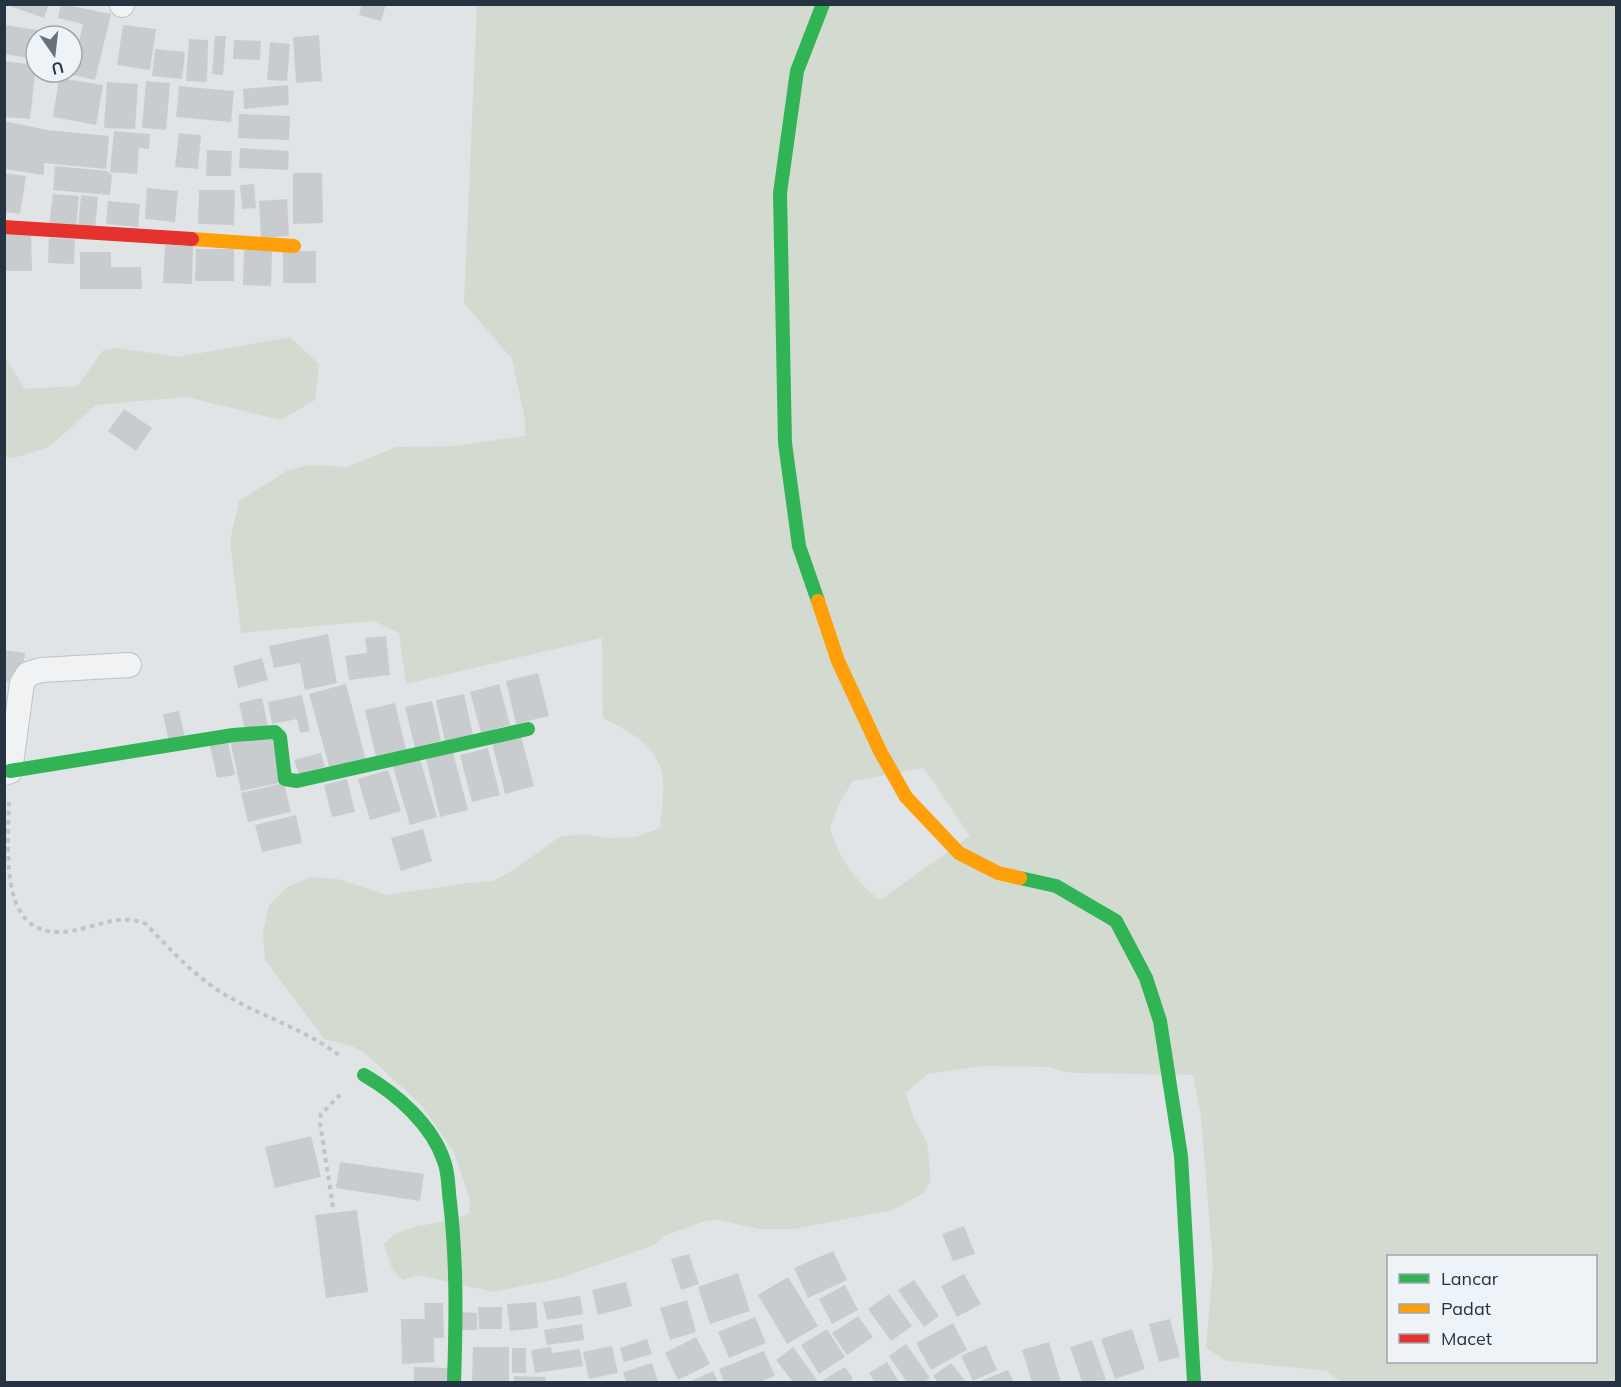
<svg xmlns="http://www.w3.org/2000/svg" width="1621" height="1387" viewBox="0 0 1621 1387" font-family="Mulish,sans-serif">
  <rect width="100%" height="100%" fill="#e1e4e6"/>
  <g fill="#d3dbd0" fill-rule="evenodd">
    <path d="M477,5h1139v1377h-276l-13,-11 -101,-10 -20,-13 7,-82 -12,-150 -8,-41 -121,-2 -26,-6 -64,-1 -54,8 -22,19 8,26 13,23 4,39 -8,12 -30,17 -99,19h-36l-39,-9 -14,1 -41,15 -10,9 -93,33 -68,14 -75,-17 -15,5 -11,-11 -8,-25c18,-23 59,-17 85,-31l1,-13 -16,-48 -33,-47 -56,-52 -13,-7 -28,-7 -59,-79 -2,-28 6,-27 18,-18 24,-10 27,2 49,16 80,-12 26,-2 22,-12 44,-32 24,-3 25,4 28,-1 24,-9c1,-17 6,-42 1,-58 -7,-27 -35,-40 -58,-52l-1,-80 -196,46 -7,-51 -25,-12 -133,12 -11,-92 9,-40 49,-31 22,-5 37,2 49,-20 57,-1 72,-10v-17l-13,-60 -48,-56zM924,768l46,68 -90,64c-25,-19 -40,-41 -50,-71l9,-25 14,-23zM1388,1256h208v106h-208z"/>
    <polygon points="290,337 319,364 315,400 281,420 186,397 96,405 49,447 14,458 5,457 5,357 25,389 78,386 102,351 118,348 178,357"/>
  </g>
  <g fill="#c9cccf">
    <polygon points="4,4 49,4 44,18"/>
    <polygon points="61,4 111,14 95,80 72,75 83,24 58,18"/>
    <polygon points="362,4 386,4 381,21 359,15"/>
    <polygon points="4,25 44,31 44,36 36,36 36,59 4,54"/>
    <polygon points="123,25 156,29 150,70 117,65"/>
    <polygon points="319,35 322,81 296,83 293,37"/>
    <polygon points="215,36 226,36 223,75 212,74"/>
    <polygon points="189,39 208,40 207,82 186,81"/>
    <polygon points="234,40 261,41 260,60 233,59"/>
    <polygon points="270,42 290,44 287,81 267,80"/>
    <polygon points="155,49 185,52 182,79 152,76"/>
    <polygon points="4,61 36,65 30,119 4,117"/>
    <polygon points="59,78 103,85 96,125 53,117"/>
    <polygon points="146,81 170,83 166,130 142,128"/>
    <polygon points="107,82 138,84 135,129 104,128"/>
    <polygon points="288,85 289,105 244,109 243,89"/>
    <polygon points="179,86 234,91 231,122 176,117"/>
    <polygon points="239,114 290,116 289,140 238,138"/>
    <polygon points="4,121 47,130 109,136 106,169 44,163 44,175 4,169"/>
    <polygon points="114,131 150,134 149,149 139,148 137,174 110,172"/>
    <polygon points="179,133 201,135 198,169 175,167"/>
    <polygon points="240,148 289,151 288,170 239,168"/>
    <polygon points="207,150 232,151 231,176 206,176"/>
    <polygon points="55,166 107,171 112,175 110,195 53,190"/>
    <polygon points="4,173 26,176 20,214 4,212"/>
    <polygon points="293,173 322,173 323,223 293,224"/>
    <polygon points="254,184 256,208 242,209 240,185"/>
    <polygon points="147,188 178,191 175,222 145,219"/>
    <polygon points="199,190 235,190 234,225 198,224"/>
    <polygon points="53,194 79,196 76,228 49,225"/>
    <polygon points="81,195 98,197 95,229 78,227"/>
    <polygon points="287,199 289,236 261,238 259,201"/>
    <polygon points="108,201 140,204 138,227 106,224"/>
    <polygon points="4,233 31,233 32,271 4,271"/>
    <polygon points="49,238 75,239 74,264 48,263"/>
    <polygon points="165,245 193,246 192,284 163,283"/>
    <polygon points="196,249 234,249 234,281 195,281"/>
    <polygon points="244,250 272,251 271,286 243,285"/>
    <rect x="283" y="251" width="33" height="32"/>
    <polygon points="80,252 111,252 111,267 141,267 142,289 80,289"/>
    <polygon points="124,409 152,428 136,451 108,431"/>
    <polygon points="328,634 337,683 305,690 300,663 274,668 269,646"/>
    <polygon points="386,636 390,675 349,680 345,656 367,653 365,638"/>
    <polygon points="4,650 25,653 21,683 4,681"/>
    <polygon points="262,658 268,680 238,688 233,666"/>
    <polygon points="538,673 549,716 516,724 506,681"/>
    <polygon points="346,684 367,764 331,773 309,694"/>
    <polygon points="499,684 510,725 481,733 470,692"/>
    <polygon points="464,694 473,735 445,741 436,700"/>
    <polygon points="302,695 310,731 300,733 297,719 272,724 268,702"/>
    <polygon points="262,698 268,726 245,730 239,703"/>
    <polygon points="432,701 441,741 415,748 405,707"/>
    <polygon points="395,703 406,750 376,757 365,710"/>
    <polygon points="179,711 185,739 169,743 163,714"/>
    <polygon points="521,736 534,786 505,794 492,743"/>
    <polygon points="227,737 235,775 217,778 209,741"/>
    <polygon points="230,740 275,740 284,782 241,791"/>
    <polygon points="488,748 500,795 472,802 460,755"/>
    <polygon points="453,752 468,810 440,817 426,759"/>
    <polygon points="321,753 325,767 299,774 294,760"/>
    <polygon points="419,756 437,817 410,825 392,764"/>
    <polygon points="388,770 401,811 370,820 358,779"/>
    <polygon points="347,779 355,812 332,817 324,785"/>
    <polygon points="284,783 291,812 248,822 241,793"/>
    <polygon points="296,815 302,843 262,852 255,825"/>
    <polygon points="423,829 432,861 401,871 391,838"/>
    <polygon points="311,1136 321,1177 275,1188 265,1147"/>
    <polygon points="340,1162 424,1174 420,1201 336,1188"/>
    <polygon points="357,1210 368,1292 326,1298 315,1215"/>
    <polygon points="964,1226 975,1254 953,1261 942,1234"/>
    <polygon points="833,1251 847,1280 808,1298 794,1268"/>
    <polygon points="689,1254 699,1284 681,1290 671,1259"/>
    <polygon points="738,1273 750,1311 710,1324 698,1287"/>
    <polygon points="964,1274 981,1304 957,1317 941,1286"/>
    <polygon points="788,1277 818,1326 787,1344 758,1295"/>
    <polygon points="914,1280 939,1316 924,1327 898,1290"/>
    <polygon points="626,1282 632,1306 598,1315 592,1290"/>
    <polygon points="845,1285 858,1310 832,1324 819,1299"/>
    <polygon points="889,1294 912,1326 891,1341 868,1309"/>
    <polygon points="580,1296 583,1314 547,1320 543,1302"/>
    <polygon points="687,1300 696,1332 670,1340 660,1308"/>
    <polygon points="536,1302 538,1328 510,1331 507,1304"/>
    <polygon points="424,1303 443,1303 444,1338 434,1338 434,1362 402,1364 401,1319 425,1319"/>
    <polygon points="478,1307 502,1307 502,1329 479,1329"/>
    <polygon points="458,1312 477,1313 477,1330 458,1330"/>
    <polygon points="858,1316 873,1337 847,1355 832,1333"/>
    <polygon points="755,1317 766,1343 729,1358 718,1332"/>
    <polygon points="1170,1319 1180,1357 1159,1362 1149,1324"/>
    <polygon points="953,1323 967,1350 931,1370 916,1343"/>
    <polygon points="582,1324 584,1340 547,1345 544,1330"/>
    <polygon points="827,1329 845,1357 819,1374 801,1345"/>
    <polygon points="1132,1329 1145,1369 1115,1379 1101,1339"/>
    <polygon points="696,1337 710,1364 678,1380 665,1353"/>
    <polygon points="647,1339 652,1354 624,1362 620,1348"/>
    <polygon points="1092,1340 1106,1380 1082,1382 1070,1347"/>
    <polygon points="1049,1342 1061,1382 1032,1382 1022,1350"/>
    <polygon points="906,1344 930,1378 924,1382 907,1382 889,1356"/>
    <polygon points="986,1345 997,1370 973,1381 961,1356"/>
    <polygon points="612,1346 618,1373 589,1379 583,1352"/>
    <polygon points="473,1347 509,1347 509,1382 472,1382"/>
    <polygon points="551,1347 552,1353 580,1349 583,1366 535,1373 531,1350"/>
    <polygon points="793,1347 817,1380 813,1382 793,1382 776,1360"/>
    <rect x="512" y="1348" width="14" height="25"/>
    <polygon points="764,1351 775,1376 759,1382 724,1382 719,1369"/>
    <polygon points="887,1362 899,1382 875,1382 869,1373"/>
    <polygon points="652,1363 658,1382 626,1382 623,1372"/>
    <polygon points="951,1363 966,1382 938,1382 933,1376"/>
    <polygon points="414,1367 450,1368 450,1382 414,1382"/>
    <polygon points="845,1367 853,1379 847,1382 820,1382"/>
    <polygon points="1008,1370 1014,1382 978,1382"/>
    <polygon points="713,1371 718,1382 689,1382"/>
    <polygon points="514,1376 545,1377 545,1382 514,1382"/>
  </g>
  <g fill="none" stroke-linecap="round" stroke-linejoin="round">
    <defs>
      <g id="street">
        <polyline points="122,5 122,4"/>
        <polyline points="4,773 10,771 22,683 28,674 41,670 129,665"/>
      </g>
    </defs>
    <use href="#street" stroke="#bfc2c4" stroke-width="26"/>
    <g stroke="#bfc4c6" stroke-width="4" stroke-dasharray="4.5 4.5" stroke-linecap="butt">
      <path d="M9,802c-2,66 -9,152 79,125 20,-5 38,-12 58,-3 28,30 55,59 92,78 34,18 71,30 102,54"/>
      <polyline points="333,1207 320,1123 321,1114 340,1095"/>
    </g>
    <use href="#street" stroke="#f0f2f3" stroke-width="24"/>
    <g stroke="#30b455" stroke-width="14">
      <polyline points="818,601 799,546 785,443 780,193 797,71 823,4"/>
      <polyline points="10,771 233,735 275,732 280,737 285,779 297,781 528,729"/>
      <polyline points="1020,878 1056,886 1116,921 1146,978 1160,1021 1181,1156 1194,1382"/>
      <path d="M364,1075c33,19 68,50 80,86 5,13 4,28 6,41 7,60 6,120 4,180"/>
    </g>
    <g stroke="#ff9f0a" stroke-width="14">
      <polyline points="192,239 294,246"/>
      <polyline points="818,601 838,661 880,751 906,797 959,853 998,873 1020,878"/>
    </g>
    <polyline stroke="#e5322d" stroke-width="14" points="4,227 192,239"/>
  </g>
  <rect width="1621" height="1387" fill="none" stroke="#253442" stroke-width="12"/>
  <rect x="1387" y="1255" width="210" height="108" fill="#eef3f7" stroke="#9ea7af" stroke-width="1.5"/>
  <rect x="1399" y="1274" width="30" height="9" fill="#30b455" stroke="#9ea7af" stroke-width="1.5"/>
  <text x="1441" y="1285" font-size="18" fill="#253442">Lancar</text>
  <rect x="1399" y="1304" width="30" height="9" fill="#ff9f0a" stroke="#9ea7af" stroke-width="1.5"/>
  <text x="1441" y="1315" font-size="18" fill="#253442">Padat</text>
  <rect x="1399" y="1334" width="30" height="9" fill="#e5322d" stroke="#9ea7af" stroke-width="1.5"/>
  <text x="1441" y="1345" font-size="18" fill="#253442">Macet</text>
  <g transform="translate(54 54) rotate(166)"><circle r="28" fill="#eef3f7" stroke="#9ea7af" stroke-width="1.5"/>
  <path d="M0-4.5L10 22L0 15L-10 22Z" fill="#67727b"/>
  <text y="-9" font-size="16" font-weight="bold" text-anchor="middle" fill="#253442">U</text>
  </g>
</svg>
